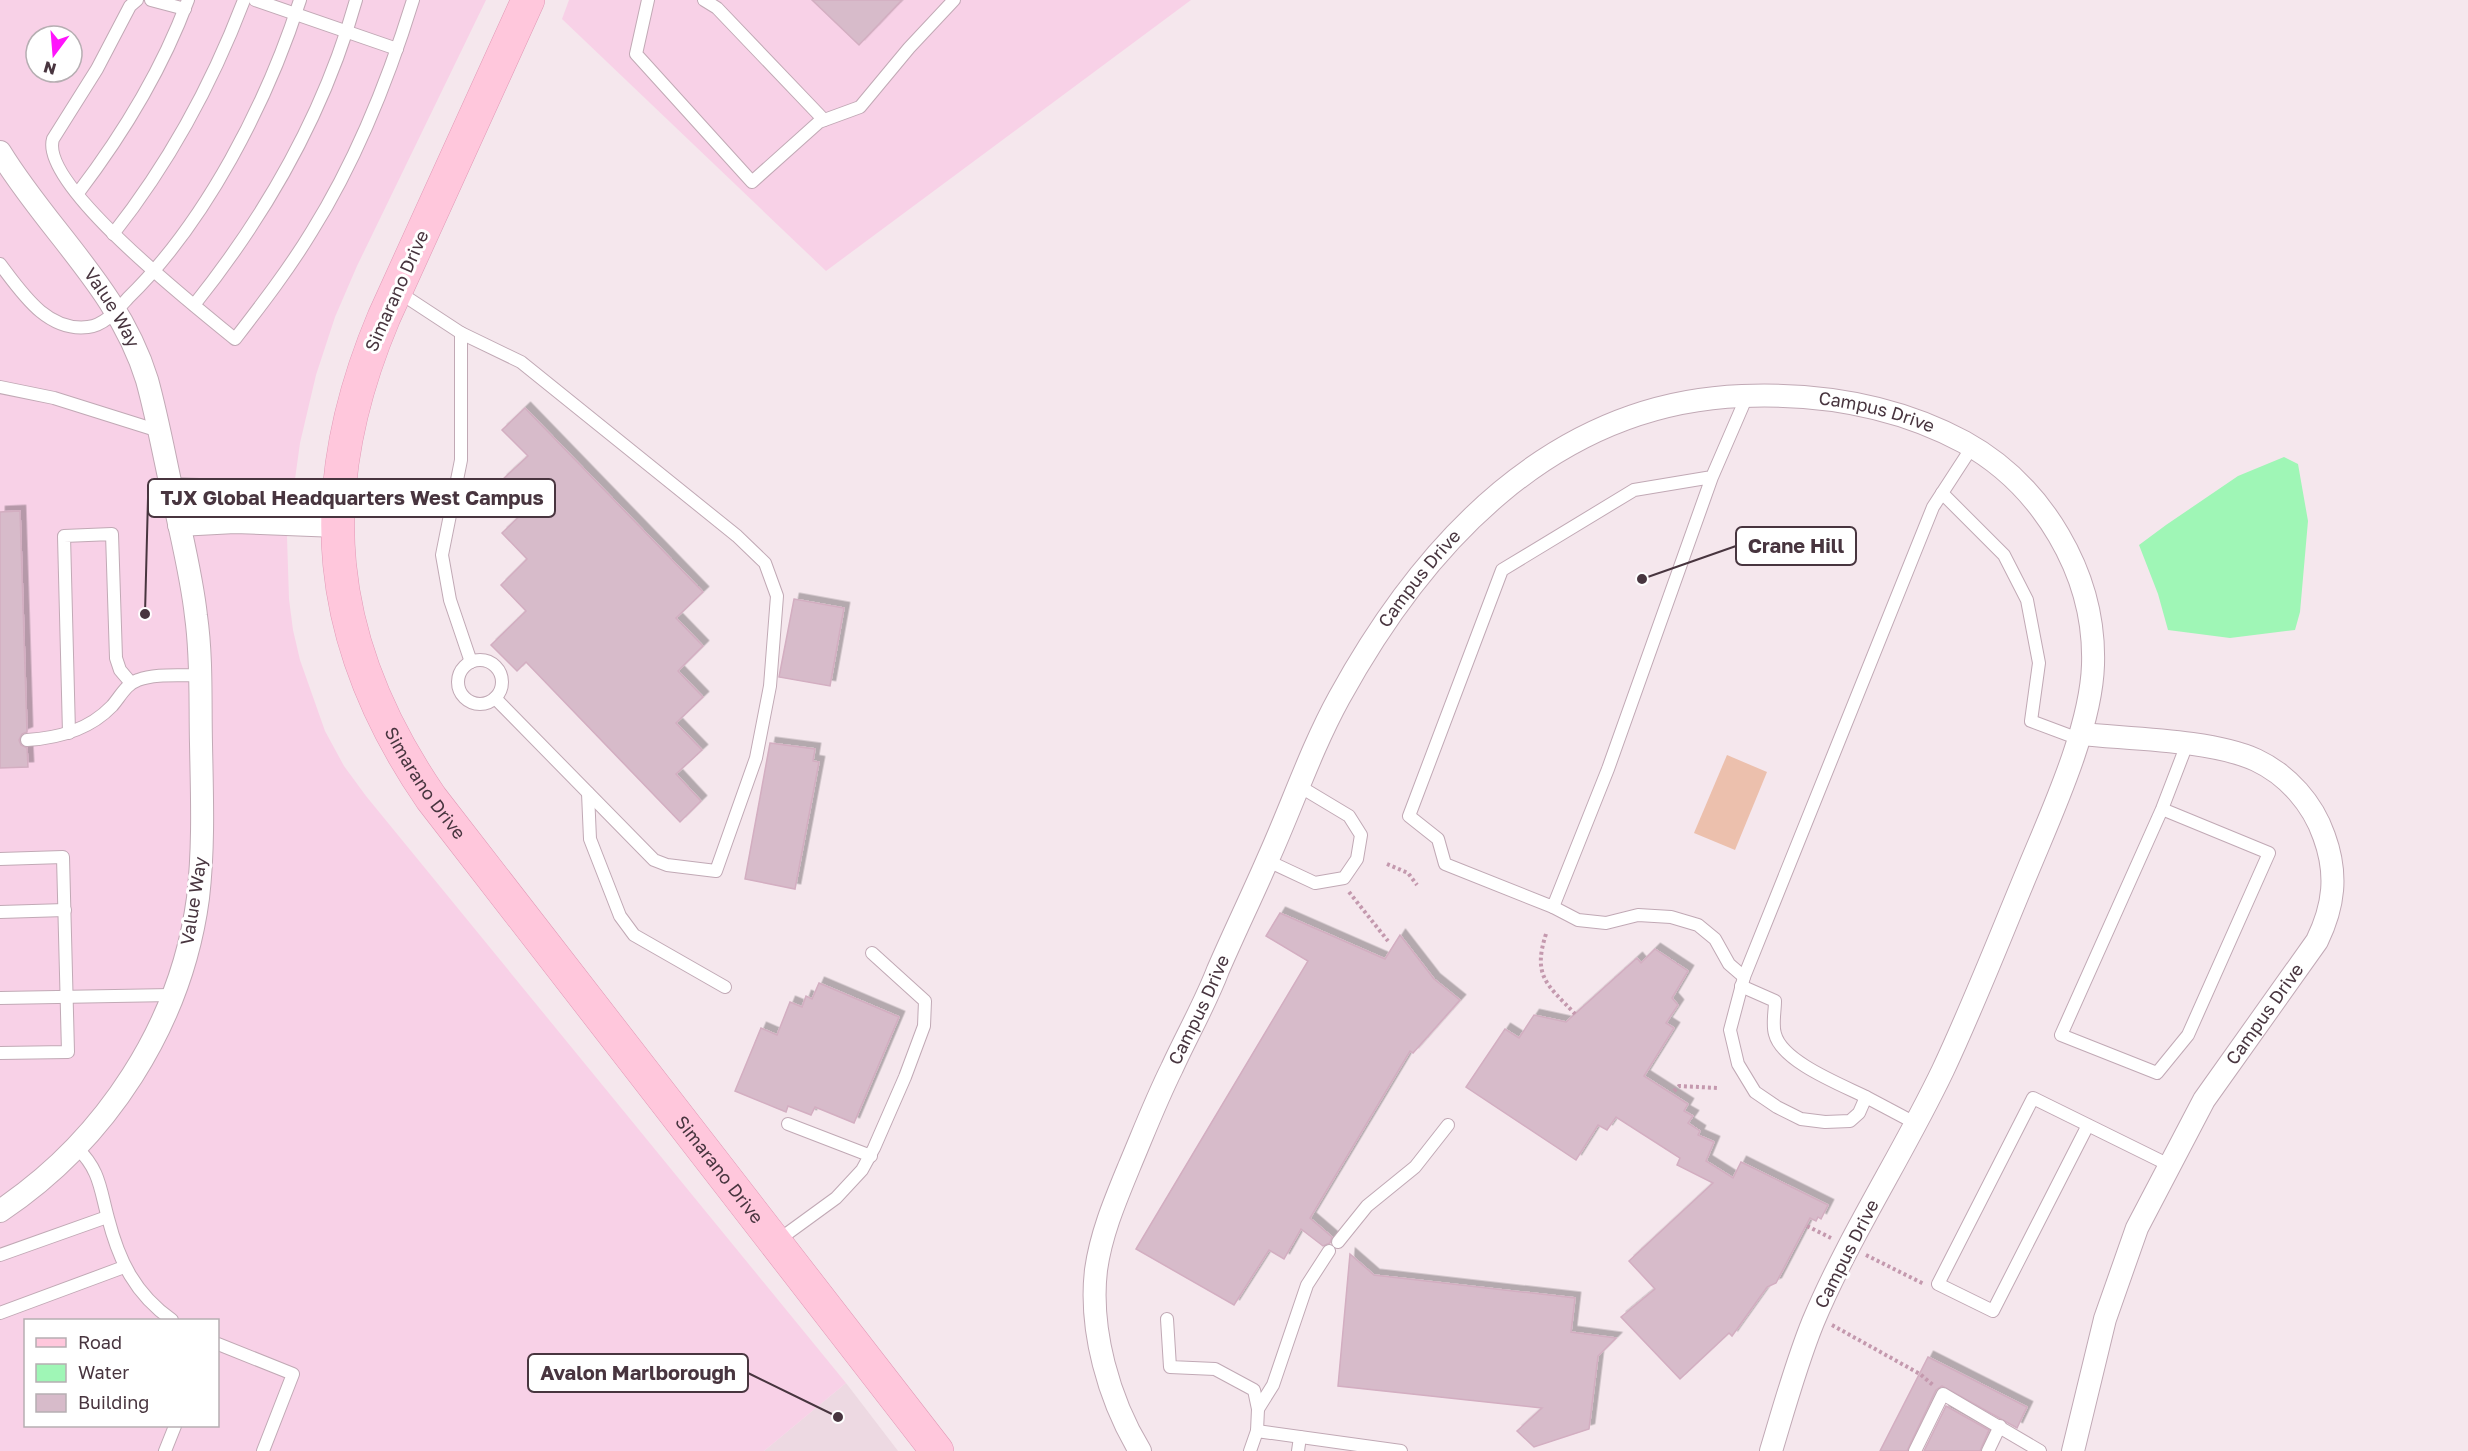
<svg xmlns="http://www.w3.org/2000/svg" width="2468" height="1451" viewBox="0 0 2468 1451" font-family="'Golos Text',sans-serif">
  <defs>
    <filter id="shadow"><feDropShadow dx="5.5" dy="-5.5" stdDeviation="0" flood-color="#0004"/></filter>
  </defs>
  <rect width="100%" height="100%" fill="#f5e7ed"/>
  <polygon fill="#edd9e2" points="846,1383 898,1451 764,1451"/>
  <g fill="#f8d1e7" fill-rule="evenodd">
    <path d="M0,0h486l-129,266 -22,51 -19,58 -16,68 -13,94 2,62 4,31 7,30 25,71 19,35 22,30 480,587 -82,68h-764zM36,36h36v36h-36zM26,1320h192v106h-192z"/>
    <polygon points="569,0 1191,0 826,271 562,19"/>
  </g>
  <polygon fill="#ecc0ad" points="1727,755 1767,772 1735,850 1694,833"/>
  <polygon fill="#9ff6b6" points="2284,457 2298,464 2308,521 2300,612 2295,630 2230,638 2168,630 2158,594 2139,545 2166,525 2238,476"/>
  <g fill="#d7bbca" stroke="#d3aec1" stroke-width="1.5" filter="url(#shadow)">
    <polygon points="812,0 902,0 859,45"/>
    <polygon points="525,408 703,592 676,618 703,646 678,671 703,697 676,723 702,750 676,774 701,801 680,822 526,662 517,671 491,645 526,611 501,585 527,559 502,533 528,508 502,480 528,456 502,430"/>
    <polygon points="20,511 27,732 22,734 19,740 21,745 27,748 28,767 0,768 0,512"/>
    <polygon points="794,599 844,608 830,686 779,677"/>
    <polygon points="770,743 815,749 813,761 819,762 795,889 745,879"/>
    <polygon points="1280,913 1385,959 1400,935 1434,979 1460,1000 1413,1053 1410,1051 1310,1218 1332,1237 1330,1243 1323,1246 1301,1229 1284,1259 1269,1250 1234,1305 1136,1249 1308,961 1266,936"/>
    <polygon points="1655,949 1688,971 1672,998 1678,1005 1666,1023 1674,1028 1644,1076 1688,1104 1684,1111 1693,1116 1688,1123 1700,1131 1698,1135 1714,1142 1706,1161 1733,1178 1741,1162 1828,1205 1821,1219 1818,1217 1816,1221 1810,1218 1776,1283 1767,1287 1732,1336 1729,1333 1680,1379 1621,1317 1655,1289 1629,1261 1713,1183 1677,1165 1680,1158 1616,1117 1607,1130 1598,1125 1576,1160 1466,1087 1505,1029 1519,1038 1534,1015 1566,1022 1637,958 1641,963"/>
    <polygon points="819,983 899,1017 854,1123 815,1107 811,1115 788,1106 786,1112 735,1091 761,1028 777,1035 790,1002 802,1007 806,996 812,999"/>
    <polygon points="1350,1254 1374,1275 1575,1298 1571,1332 1616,1338 1598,1356 1589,1429 1534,1447 1517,1431 1542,1408 1338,1386"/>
    <polygon points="1928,1357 2027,1407 2017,1428 1942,1386 1936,1390 1907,1451 1880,1451"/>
    <polygon points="1946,1406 1989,1430 1980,1451 1924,1451"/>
  </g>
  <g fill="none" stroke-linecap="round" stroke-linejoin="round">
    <defs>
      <g id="lane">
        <path d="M137,0l-7,6 -33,63 -44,70c-14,46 147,171 182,200 27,-35 54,-70 77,-108 45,-72 76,-150 101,-231"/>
        <polyline points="151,0 185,9"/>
        <polyline points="255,0 397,49"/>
        <polyline points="648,0 636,54 752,182 819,122 860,107 909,48 954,0"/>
        <polyline points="704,0 717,8 824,120"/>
        <path d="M78,193c45,-59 84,-123 110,-193"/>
        <path d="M113,234c56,-71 99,-150 131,-234"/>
        <path d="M0,264c22,29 47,68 88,63 17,-2 29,-17 40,-29 78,-76 139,-195 172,-298"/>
        <polyline points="397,291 461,333 521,362 737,536 765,563 777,596 770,686 756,758 716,871 667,865 654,860 495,698"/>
        <path d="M194,305c72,-90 131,-194 162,-305"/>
        <polyline points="461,333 461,460 442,555 450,600 471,662"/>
        <polyline points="0,387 54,398 159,431"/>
        <polyline points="1712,477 1608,769 1553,907 1445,864 1438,839 1409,816 1502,570 1634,490 1712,477 1747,396"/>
        <polyline points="1942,493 2004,555 2027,600 2039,663 2031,721 2079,739"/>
        <circle cx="480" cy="682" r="22"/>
        <polyline points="69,733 64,536 112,534 116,658 120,670 131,683"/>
        <path d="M27,740c32,-2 62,-10 85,-34 8,-9 14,-22 26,-26 18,-7 42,-4 61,-5"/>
        <polyline points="588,793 590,839 620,916 634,935 725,987"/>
        <polyline points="2162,809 2269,853 2188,1035 2157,1073 2061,1035 2162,809 2187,744"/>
        <polyline points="0,859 63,857 68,1052 0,1053"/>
        <polyline points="1268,861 1315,883 1344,878 1357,859 1361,835 1349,816 1299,786"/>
        <polyline points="1553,907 1578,920 1606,923 1638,915 1671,917 1698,925 1715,939 1729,964 1744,977"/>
        <polyline points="0,912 65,910"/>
        <path d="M1741,986l34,15c0,10 -3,24 0,33 7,28 67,51 91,63"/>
        <polyline points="0,998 172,995"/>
        <polyline points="1915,1123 1866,1097 1859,1113 1850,1121 1825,1122 1801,1119 1777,1107 1755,1092 1738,1064 1730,1030 1744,977 1933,507 1972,447"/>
        <polyline points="788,1124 871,1156"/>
        <polyline points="2088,1125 1993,1311 1938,1284 2033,1098 2169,1165"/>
        <path d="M77,1148c23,22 23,41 31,70 11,43 27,76 64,102"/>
        <polyline points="777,1241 836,1198 862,1170 874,1148 905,1077 924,1026 925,1001 872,953"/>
        <polyline points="1338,1242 1367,1206 1415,1167 1448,1125"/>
        <polyline points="0,1255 107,1217"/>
        <polyline points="0,1313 124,1267"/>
        <polyline points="1167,1319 1170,1367 1215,1369 1254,1390 1258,1409 1257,1431"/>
        <polyline points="218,1344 293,1374 263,1451"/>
        <polyline points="1258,1409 1273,1385 1307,1285 1329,1251"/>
        <polyline points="165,1451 175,1426"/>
        <polyline points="1250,1451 1257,1431 1401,1451"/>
        <polyline points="1298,1451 1300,1437"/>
        <polyline points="1915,1451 1943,1394 2040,1451"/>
        <polyline points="1988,1451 2000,1426"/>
      </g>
      <g id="street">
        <path id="s1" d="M0,152c49,80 119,137 147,228 11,40 18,80 27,120 8,39 18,78 22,116 6,42 4,86 5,128 1,51 3,103 -3,154 -17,127 -92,242 -198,313"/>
        <polyline points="171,489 338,495"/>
        <polyline points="179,525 235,522 337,526"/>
        <path id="s2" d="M1140,1451c-31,-51 -51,-121 -44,-181 5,-36 19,-69 33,-103 14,-33 27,-67 43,-99 15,-33 33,-64 46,-98 16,-37 34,-74 50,-111 24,-53 43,-110 71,-161 85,-155 214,-295 403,-302 77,-3 153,9 222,46 78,43 132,132 129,223 -2,63 -41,147 -65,205 -28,67 -54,134 -85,200 -40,84 -94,166 -130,252 -17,42 -29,86 -42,129"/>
        <path id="s3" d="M2073,1451l32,-132 32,-91 67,-128 113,-159c17,-35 21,-67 7,-105 -11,-32 -36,-61 -68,-76 -44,-20 -125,-21 -175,-26"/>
      </g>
      <g id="secondary">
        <path id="s4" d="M528,0l-144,317c-74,175 -60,325 47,481l506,653"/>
      </g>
    </defs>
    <use href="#lane" stroke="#c1a9b5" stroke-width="14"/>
    <use href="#street" stroke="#c1a9b5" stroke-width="24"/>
    <use href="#secondary" stroke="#e199b6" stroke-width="34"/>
    <g stroke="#c499ae" stroke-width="4" stroke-dasharray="3 3" stroke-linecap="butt">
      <polyline points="1387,864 1408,873 1417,885"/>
      <polyline points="1349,892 1388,941"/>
      <path d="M1546,934c-14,43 2,51 29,80"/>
      <polyline points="1674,1091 1679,1086 1718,1088"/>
      <polyline points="1807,1226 1831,1238"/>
      <polyline points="1866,1255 1924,1284"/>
      <polyline points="1832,1325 1920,1374 1934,1386"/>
    </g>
    <use href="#lane" stroke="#fff" stroke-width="12"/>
    <use href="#street" stroke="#fff" stroke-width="22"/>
    <use href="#secondary" stroke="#ffc7dc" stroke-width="33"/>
  </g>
  <g text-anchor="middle" stroke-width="6" stroke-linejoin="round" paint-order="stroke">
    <g font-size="18" fill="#48353f" stroke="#fff">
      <text transform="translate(397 291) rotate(-66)" y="6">Simarano Drive</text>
      <text dy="6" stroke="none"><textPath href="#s1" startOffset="192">Value Way</textPath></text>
      <text dy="6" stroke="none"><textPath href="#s2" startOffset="1476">Campus Drive</textPath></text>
      <text dy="6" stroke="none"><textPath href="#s2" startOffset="956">Campus Drive</textPath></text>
      <text dy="6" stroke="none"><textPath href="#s4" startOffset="840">Simarano Drive</textPath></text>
      <text transform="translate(194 901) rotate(-81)" y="6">Value Way</text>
      <text dy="6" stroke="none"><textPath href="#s2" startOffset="470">Campus Drive</textPath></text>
      <text dy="6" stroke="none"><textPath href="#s3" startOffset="482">Campus Drive</textPath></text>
      <text dy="6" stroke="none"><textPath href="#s4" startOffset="1326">Simarano Drive</textPath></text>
      <text transform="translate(1847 1254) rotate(-63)" y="6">Campus Drive</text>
    </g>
  </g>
  <path fill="none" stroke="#48353f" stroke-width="2" d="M145 614L148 498M1642 579L1736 546M838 1417L748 1373"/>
  <g fill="#48353f" stroke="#fff" stroke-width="2">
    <circle cx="145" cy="614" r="6"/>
    <circle cx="1642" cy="579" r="6"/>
    <circle cx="838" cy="1417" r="6"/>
  </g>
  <g fill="#fff" stroke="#48353f" stroke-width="2">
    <rect x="148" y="479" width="407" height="38" rx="6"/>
    <rect x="1736" y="527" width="120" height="38" rx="6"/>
    <rect x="528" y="1354" width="220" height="38" rx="6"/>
  </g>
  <g font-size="20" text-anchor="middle" font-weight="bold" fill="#48353f">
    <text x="352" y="505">TJX Global Headquarters West Campus</text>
    <text x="1796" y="553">Crane Hill</text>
    <text x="638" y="1380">Avalon Marlborough</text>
  </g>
  <rect x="24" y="1319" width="195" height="108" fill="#ffffff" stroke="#b6aeb2" stroke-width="1.5"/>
  <rect x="36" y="1338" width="30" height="9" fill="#ffc7dc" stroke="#b6aeb2" stroke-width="1.5"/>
  <text x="78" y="1349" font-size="18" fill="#48353f">Road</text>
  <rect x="36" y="1364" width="30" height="18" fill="#9ff6b6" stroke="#b6aeb2" stroke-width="1.5"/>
  <text x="78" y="1379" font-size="18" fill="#48353f">Water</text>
  <rect x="36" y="1394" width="30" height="18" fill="#d7bbca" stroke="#b6aeb2" stroke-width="1.5"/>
  <text x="78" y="1409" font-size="18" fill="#48353f">Building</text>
  <g transform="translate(54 54) rotate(196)"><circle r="28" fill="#ffffff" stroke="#b6aeb2" stroke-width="1.5"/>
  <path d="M0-4.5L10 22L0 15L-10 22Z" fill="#ff14fc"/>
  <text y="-9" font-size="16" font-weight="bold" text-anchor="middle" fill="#48353f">N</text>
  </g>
</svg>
